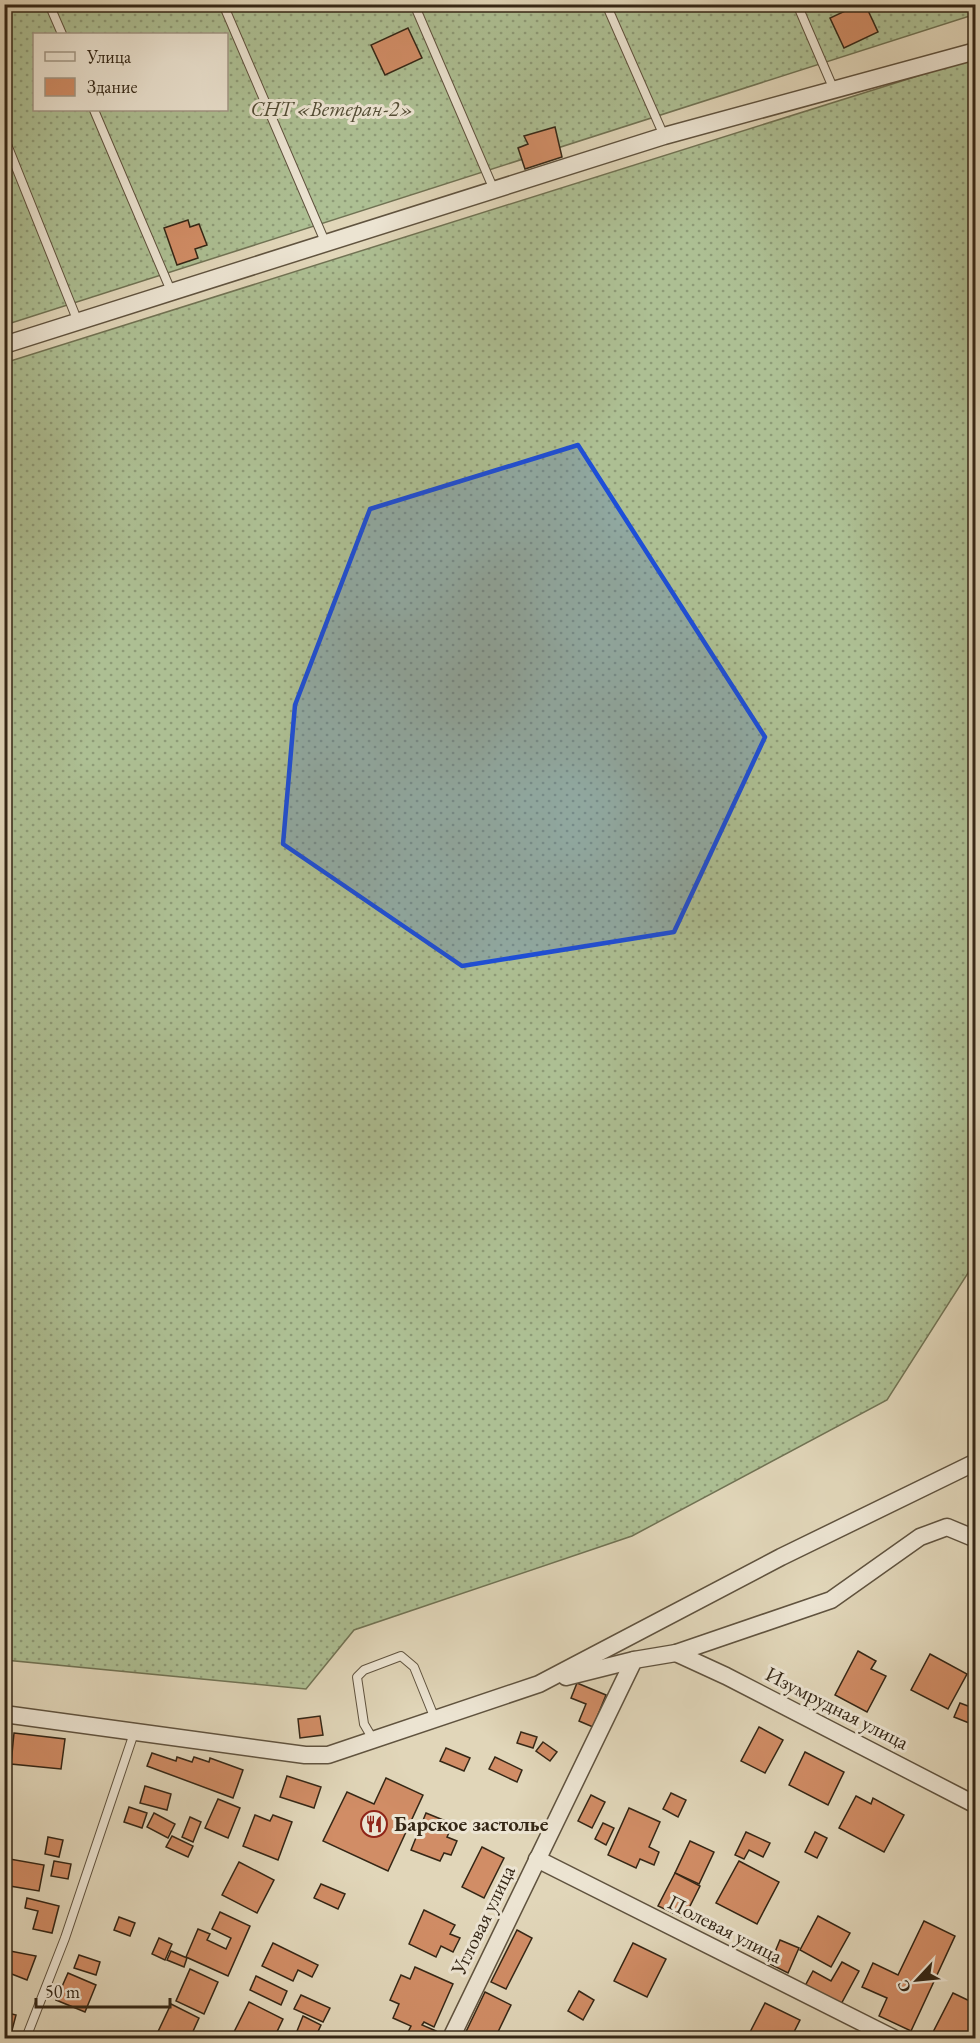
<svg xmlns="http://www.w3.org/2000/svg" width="980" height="2043" viewBox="0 0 980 2043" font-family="'EB Garamond',serif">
  <defs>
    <pattern id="grass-dots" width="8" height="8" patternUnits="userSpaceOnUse" patternTransform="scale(1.5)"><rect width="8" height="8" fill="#adbf93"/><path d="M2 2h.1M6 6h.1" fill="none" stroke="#8e9b77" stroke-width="1.8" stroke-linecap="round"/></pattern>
  </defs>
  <rect width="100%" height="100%" fill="#e1d6b9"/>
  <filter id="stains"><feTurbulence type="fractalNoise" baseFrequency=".00333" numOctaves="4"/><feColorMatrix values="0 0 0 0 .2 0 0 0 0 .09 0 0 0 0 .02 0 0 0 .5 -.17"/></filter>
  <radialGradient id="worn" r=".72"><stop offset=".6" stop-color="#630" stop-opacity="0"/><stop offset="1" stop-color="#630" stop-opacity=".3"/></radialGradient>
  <g fill="url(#grass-dots)" stroke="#717354" stroke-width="1.5" fill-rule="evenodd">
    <path d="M975,4l1,10 -971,311 -1,-320zM34,34h192v76h-192z"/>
    <polygon points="975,58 975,1262 887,1400 632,1536 354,1630 306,1689 5,1660 4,363"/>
  </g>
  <g fill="#d18d66" stroke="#352716" stroke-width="1.5">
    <polygon points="860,4 865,4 878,32 844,48 830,18"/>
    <polygon points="408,28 422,58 385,75 371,45"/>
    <polygon points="555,127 562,157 525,169 518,148 528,144 524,136"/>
    <polygon points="188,220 190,227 199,224 207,245 195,249 198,258 177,265 164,228"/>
    <polygon points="858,1651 876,1661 871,1669 886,1676 867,1712 835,1695"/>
    <polygon points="930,1654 967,1674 948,1709 911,1690"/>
    <polygon points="976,1674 976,1692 969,1689"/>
    <polygon points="577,1683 606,1695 593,1727 579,1721 586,1704 571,1698"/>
    <polygon points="960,1703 976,1709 974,1725 954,1717"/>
    <polygon points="320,1716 323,1735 300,1738 298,1719"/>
    <polygon points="759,1727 783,1740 765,1773 741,1761"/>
    <polygon points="521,1732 537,1737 533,1748 517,1743"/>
    <polygon points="14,1733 65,1739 61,1769 11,1764"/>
    <polygon points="543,1742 557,1752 550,1761 536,1751"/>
    <polygon points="446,1748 470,1758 464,1771 440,1761"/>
    <polygon points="805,1752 844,1772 828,1805 789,1785"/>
    <polygon points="152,1753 176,1761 177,1757 192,1762 194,1757 209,1762 210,1758 243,1770 233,1798 147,1766"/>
    <polygon points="495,1757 522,1770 517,1782 489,1769"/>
    <polygon points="287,1776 321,1787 314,1808 280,1797"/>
    <polygon points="386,1778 423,1795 388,1871 323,1841 347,1792 374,1804"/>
    <polygon points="145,1786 171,1794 167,1810 140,1803"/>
    <polygon points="671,1793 686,1800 678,1817 663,1809"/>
    <polygon points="591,1795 605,1802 592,1828 578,1821"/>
    <polygon points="856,1796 871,1804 873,1798 904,1815 884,1852 839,1828"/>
    <polygon points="218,1799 240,1808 228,1838 205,1828"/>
    <polygon points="129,1807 147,1813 142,1828 124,1822"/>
    <polygon points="629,1808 660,1822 649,1847 659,1852 654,1865 640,1859 636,1868 608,1855"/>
    <polygon points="154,1813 175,1824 168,1838 147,1827"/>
    <polygon points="426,1813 453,1824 447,1837 457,1841 451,1855 444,1853 440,1861 411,1850"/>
    <polygon points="255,1815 270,1821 273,1815 292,1822 278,1860 243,1846"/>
    <polygon points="190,1817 201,1822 193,1842 182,1837"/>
    <polygon points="603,1823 614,1828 606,1845 595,1839"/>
    <polygon points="746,1832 770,1843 763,1857 749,1850 744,1859 735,1855"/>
    <polygon points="815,1832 827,1838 817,1858 805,1852"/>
    <polygon points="172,1836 193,1846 188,1857 166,1847"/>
    <polygon points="48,1837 63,1840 59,1857 45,1854"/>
    <polygon points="690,1841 714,1852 699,1884 675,1873"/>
    <polygon points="482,1847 504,1858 484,1898 462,1887"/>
    <polygon points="4,1858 44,1865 39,1891 4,1885"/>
    <polygon points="54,1861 71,1864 68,1879 51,1876"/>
    <polygon points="739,1861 779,1882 757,1924 716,1903"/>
    <polygon points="239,1862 274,1880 257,1913 222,1895"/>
    <polygon points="675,1873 700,1886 684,1918 658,1906"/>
    <polygon points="321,1884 345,1894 338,1909 314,1898"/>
    <polygon points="27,1898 59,1906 52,1933 33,1929 38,1911 25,1908"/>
    <polygon points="424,1910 455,1925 450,1934 460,1938 453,1952 441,1946 436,1957 409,1944"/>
    <polygon points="220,1912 250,1926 228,1976 186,1957 198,1929 210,1934 207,1940 226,1949 231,1938 212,1929"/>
    <polygon points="818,1916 850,1933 831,1967 800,1950"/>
    <polygon points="119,1917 135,1923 130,1936 114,1930"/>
    <polygon points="924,1921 955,1936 911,2031 879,2016 887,1998 862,1987 873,1963 898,1975"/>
    <polygon points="517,1930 532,1938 506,1989 491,1982"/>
    <polygon points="159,1938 172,1944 165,1960 152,1954"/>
    <polygon points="780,1940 799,1948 788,1973 770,1964"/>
    <polygon points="273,1943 318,1965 312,1977 298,1970 293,1981 262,1966"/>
    <polygon points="633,1943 666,1959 647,1997 614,1981"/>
    <polygon points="10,1951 36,1956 27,1980 4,1971"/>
    <polygon points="171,1951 187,1958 184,1967 167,1960"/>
    <polygon points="79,1955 100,1962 96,1975 74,1968"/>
    <polygon points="842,1962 859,1971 840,2006 805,1986 813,1971 831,1981"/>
    <polygon points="415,1967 453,1984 434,2027 424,2022 422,2025 436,2031 433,2038 405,2038 411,2026 393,2018 399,2004 390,2000 401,1975 410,1979"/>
    <polygon points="190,1969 218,1982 204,2014 176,2001"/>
    <polygon points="68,1973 96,1985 85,2012 56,2000"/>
    <polygon points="256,1976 287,1991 281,2005 250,1990"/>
    <polygon points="579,1991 594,2000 583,2020 568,2011"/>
    <polygon points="485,1992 511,2005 497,2034 507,2038 463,2038"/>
    <polygon points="953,1993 976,2004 976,2038 930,2038"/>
    <polygon points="301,1995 330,2008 323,2022 294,2009"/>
    <polygon points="249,2002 283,2019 274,2038 231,2038"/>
    <polygon points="765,2003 800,2020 791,2038 747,2038"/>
    <polygon points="171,2004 199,2018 190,2038 155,2038"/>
    <polygon points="4,2012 16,2015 10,2038 4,2038"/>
    <polygon points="303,2016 321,2025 315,2038 297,2031"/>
  </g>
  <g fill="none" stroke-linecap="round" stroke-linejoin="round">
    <defs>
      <g id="service">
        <polyline points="49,4 62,34"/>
        <polyline points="223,4 326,244"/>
        <polyline points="414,4 494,190"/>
        <polyline points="606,4 664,136"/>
        <polyline points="797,4 834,90"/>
        <polyline points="94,110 171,291"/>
        <polyline points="4,137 78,322"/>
        <polyline points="374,1741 364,1724 357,1677 364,1670 401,1656 414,1667 435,1719"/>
        <polyline points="26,2038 65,1938 134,1733"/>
      </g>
      <g id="minor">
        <polyline points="4,345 664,136 976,51"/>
        <polyline points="676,1653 726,1676 976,1805"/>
        <polyline points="566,1677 634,1660 676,1653 831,1600 920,1537 947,1527 976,1539"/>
        <polyline points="4,1714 305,1755 328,1755 539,1684 781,1557 976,1462"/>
        <polyline points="537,1859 893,2038"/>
        <polyline points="451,2038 634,1660"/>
      </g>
    </defs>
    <use href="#service" stroke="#60533f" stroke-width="10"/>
    <use href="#minor" stroke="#60533f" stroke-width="19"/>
    <use href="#service" stroke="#ece4d2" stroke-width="8"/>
    <use href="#minor" stroke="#ece4d2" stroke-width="16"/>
  </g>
  <path fill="#1d4ed8" fill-opacity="0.2" stroke="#1d4ed8" stroke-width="4.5" stroke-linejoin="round" d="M578,445l187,292 -91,195 -212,34 -179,-122 12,-139 75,-196z"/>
  <defs>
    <symbol id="restaurant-ring" viewBox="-11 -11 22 22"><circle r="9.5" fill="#ece4d2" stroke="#8f2418" stroke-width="1.5"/><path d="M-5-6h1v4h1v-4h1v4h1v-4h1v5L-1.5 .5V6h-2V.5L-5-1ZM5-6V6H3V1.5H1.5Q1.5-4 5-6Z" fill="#8f2418"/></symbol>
  </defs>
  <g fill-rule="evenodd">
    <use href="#restaurant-ring" x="359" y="1809" width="30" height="30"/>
  </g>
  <g text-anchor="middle" stroke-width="6" stroke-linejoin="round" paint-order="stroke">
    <g font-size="21" font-style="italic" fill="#534d35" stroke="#ece4d2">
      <text x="332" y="116">СНТ «Ветеран-2»</text>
    </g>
    <g font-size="21" fill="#352716" stroke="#ece4d2">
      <text transform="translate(837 1708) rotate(27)" y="7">Изумрудная улица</text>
      <text transform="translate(483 1920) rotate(-64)" y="7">Угловая улица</text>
      <text transform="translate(725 1929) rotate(27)" y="7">Полевая улица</text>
    </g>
    <g font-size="21" font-weight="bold" fill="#352716" stroke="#ece4d2" text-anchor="start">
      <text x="394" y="1831">Барское застолье</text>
    </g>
  </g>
  <rect width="980" height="2043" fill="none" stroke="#e1d6b9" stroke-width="24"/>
  <rect x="6" y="6" width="968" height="2031" fill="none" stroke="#352716" stroke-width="3"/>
  <rect x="12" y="12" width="956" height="2019" fill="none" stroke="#352716" stroke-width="1.5"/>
  <rect x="33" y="33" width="195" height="78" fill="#ece4d2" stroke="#a39887" stroke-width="1.5"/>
  <rect x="45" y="52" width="30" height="9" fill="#ece4d2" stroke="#a39887" stroke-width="1.5"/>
  <text x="87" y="63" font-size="18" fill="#352716">Улица</text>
  <rect x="45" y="78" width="30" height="18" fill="#d18d66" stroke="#a39887" stroke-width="1.5"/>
  <text x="87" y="93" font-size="18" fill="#352716">Здание</text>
  <g transform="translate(917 1980) rotate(244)" stroke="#ece4d2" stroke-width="4.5" paint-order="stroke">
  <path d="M0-4.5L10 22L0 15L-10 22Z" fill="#352716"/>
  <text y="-9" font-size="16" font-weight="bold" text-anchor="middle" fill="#352716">С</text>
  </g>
  <path d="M36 1998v9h134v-9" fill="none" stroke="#352716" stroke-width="3"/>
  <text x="45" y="1998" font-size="18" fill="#352716" stroke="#ece4d2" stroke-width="4.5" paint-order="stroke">50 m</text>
  <rect width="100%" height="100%" filter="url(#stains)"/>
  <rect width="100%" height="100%" fill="url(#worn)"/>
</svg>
